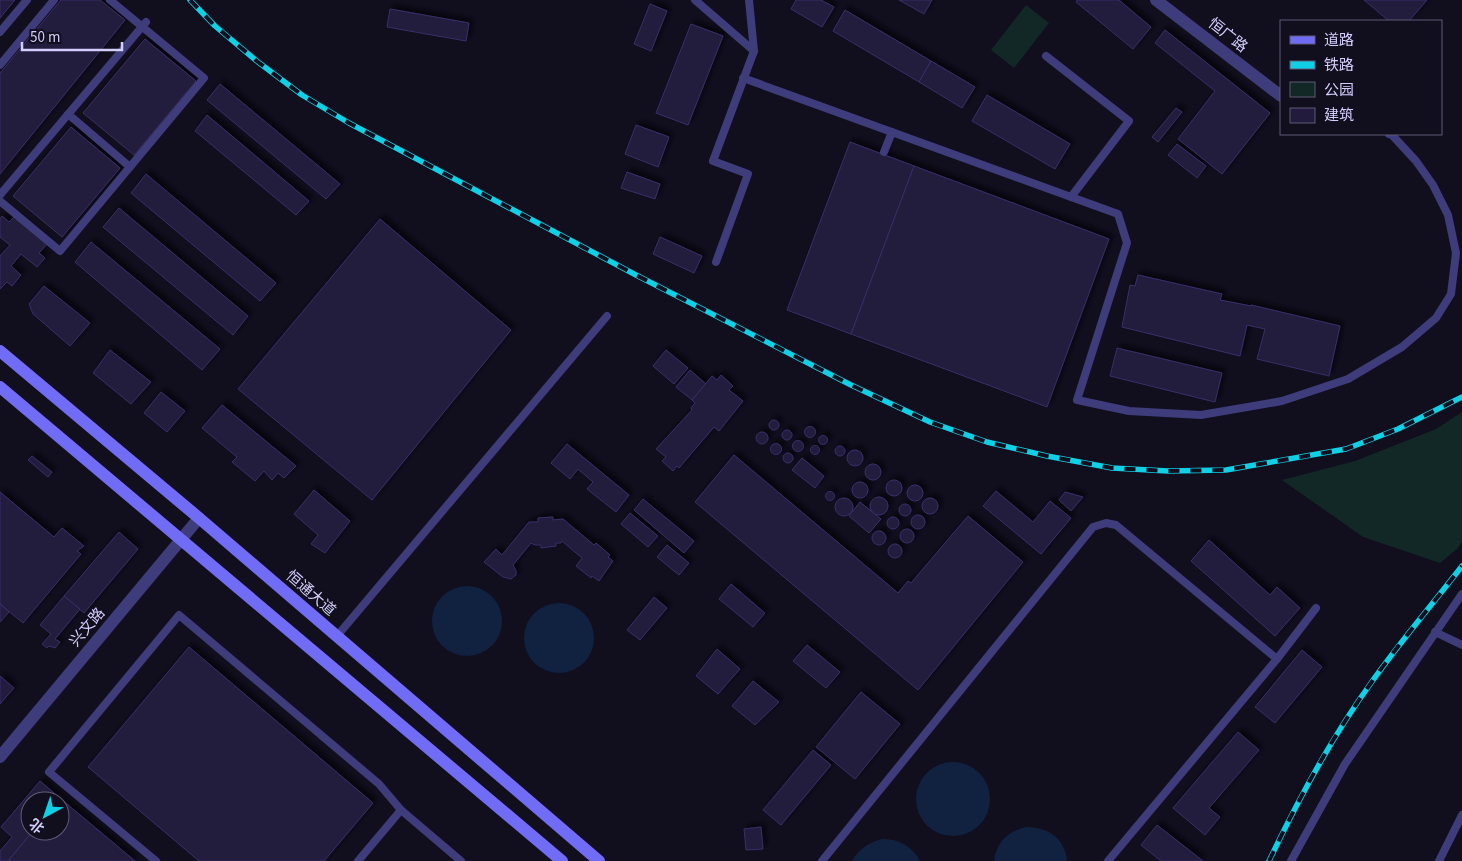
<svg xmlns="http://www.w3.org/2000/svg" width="1462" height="861" viewBox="0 0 1462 861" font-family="'Source Sans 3','Noto Sans SC',sans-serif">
  <defs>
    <filter id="shadow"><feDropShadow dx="4" dy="-4" stdDeviation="2.5" flood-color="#0009"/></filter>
  </defs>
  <rect width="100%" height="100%" fill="#110e1e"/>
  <g fill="#112827">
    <polygon points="1026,5 1049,23 1014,68 991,50"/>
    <polygon points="1462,412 1462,542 1458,548 1440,563 1363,537 1282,480 1355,461 1436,429"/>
  </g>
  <g fill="#102240">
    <circle cx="467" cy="621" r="35"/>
    <circle cx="559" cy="638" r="35"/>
    <circle cx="953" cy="799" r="37"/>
    <path d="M1026,827c22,0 39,11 41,34h-73c2,-19 14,-30 32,-34z"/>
    <path d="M882,839c17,0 30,7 38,22h-68c7,-12 16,-18 30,-22z"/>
  </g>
  <g fill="#221b3e" stroke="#3a2f68" filter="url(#shadow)">
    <polygon points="0,0 15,0 0,18"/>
    <polygon points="61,0 100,0 125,20 0,174 0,73"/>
    <polygon points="796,0 821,0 834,7 822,27 791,9"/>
    <polygon points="899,0 932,0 924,14"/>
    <polygon points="1077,0 1119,0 1151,27 1133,49 1076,2"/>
    <polygon points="1364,0 1427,0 1409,21 1389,21"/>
    <polygon points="650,4 667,11 651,51 634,44"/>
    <polygon points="390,9 469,23 466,41 387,27"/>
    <polygon points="845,10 931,61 919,82 833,31"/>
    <polygon points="691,24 723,36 688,125 656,113"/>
    <polygon points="1165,30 1270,113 1222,174 1178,139 1215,91 1155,43"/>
    <polygon points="145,39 196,81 134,155 83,113"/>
    <polygon points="931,61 975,87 962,108 919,82"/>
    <polygon points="220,84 340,184 326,199 207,100"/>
    <polygon points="987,95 1070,144 1055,169 972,121"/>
    <polygon points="1176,108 1182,112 1158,142 1152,137"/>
    <polygon points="207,115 309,201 296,215 195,131"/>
    <polygon points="636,125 669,137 658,167 625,154"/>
    <polygon points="71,127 120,168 62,237 13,196"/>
    <polygon points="850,142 914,166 851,334 787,310"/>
    <polygon points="1177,144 1206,166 1197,178 1168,155"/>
    <polygon points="914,166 1109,239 1047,407 851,334"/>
    <polygon points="627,172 660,184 655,199 621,188"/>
    <polygon points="146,174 276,283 260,301 131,193"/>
    <polygon points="119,208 248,316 233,335 103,227"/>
    <polygon points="2,216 9,222 14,217 47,244 39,253 45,258 37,267 21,254 11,266 21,275 12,286 7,282 0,289 0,256 10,245 0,237 0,219"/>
    <polygon points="380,219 511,330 372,500 238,389"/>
    <polygon points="660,237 702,256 694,273 653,254"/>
    <polygon points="91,242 220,349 202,370 75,262"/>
    <polygon points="1138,275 1222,294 1220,300 1251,306 1251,305 1340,326 1329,376 1257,359 1265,329 1247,325 1240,356 1122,327 1130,285 1135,286"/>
    <polygon points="44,286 90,323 70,346 33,314 29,304"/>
    <polygon points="1117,348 1222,373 1215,402 1110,376"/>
    <polygon points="110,350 151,382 131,404 93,373"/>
    <polygon points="666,350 688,368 674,384 653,366"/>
    <polygon points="690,370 706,384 692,400 676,387"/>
    <polygon points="721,375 733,386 729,390 743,401 719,431 714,427 679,468 677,466 673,471 662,461 666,457 656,449 692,410 691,408 695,403 692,400 712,376 717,380"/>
    <polygon points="161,392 185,411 167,432 144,413"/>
    <polygon points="222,405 296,466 284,478 278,473 272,480 264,471 255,481 232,462 237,457 202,428"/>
    <circle cx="774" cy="425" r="5"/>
    <circle cx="810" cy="432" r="5.5"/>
    <circle cx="787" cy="435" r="5"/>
    <circle cx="762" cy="438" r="6"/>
    <circle cx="823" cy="440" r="4.5"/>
    <circle cx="798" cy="446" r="5.5"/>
    <circle cx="776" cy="449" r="5.5"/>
    <polygon points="567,444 629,495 616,512 587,489 593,482 578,469 570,479 551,463"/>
    <circle cx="815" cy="450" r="4.5"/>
    <circle cx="840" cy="451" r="5"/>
    <circle cx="855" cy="458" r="8"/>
    <circle cx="788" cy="458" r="5"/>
    <polygon points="734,455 898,593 908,581 911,583 968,516 1023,562 918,690 695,502"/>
    <polygon points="32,456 52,472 48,477 28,460"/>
    <polygon points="802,458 824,476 815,488 792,470"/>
    <circle cx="873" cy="472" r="8"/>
    <circle cx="894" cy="488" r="8"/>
    <circle cx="860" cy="490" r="8"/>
    <circle cx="915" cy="493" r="8"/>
    <polygon points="314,490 350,521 325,553 311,544 318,535 294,514"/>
    <polygon points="996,491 1033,522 1050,501 1071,518 1041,554 983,506"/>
    <circle cx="830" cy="496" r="4.5"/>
    <polygon points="0,492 54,537 62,528 84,546 77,551 81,554 23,623 0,604"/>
    <polygon points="1065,492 1083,497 1071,511 1059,500"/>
    <circle cx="879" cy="506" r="9"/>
    <circle cx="930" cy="506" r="8"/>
    <circle cx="844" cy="507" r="9"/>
    <polygon points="643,499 694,541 684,553 634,510"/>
    <polygon points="860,502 881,519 869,533 849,516"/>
    <circle cx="905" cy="510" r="6"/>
    <polygon points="630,513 658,536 648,547 621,524"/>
    <circle cx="918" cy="522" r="7"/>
    <circle cx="893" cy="523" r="6"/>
    <polygon points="553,517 553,520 563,519 594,545 596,543 610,555 608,557 613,561 599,581 592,576 591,578 576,566 582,558 562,541 561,543 556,543 556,546 541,548 541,545 535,545 531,543 513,565 516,571 516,575 511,579 503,577 484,562 496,549 502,555 529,522 538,522 538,518"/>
    <circle cx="907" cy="536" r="7"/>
    <circle cx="879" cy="538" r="7"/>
    <polygon points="119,532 138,549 84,613 64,596"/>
    <polygon points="1209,540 1270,595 1277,587 1300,608 1275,636 1191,561"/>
    <circle cx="895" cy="551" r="7"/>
    <polygon points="667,545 689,563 679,575 657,557"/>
    <polygon points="731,584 765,613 753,627 719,599"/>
    <polygon points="64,596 80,609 55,639 60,642 55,648 49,646 47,648 42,644 51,634 40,625"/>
    <polygon points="654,597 667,608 640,640 627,630"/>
    <polygon points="0,604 9,612 0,622"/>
    <polygon points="807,645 840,672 826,688 793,661"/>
    <polygon points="189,647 373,803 324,861 199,861 88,767"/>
    <polygon points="717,649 740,669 718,694 696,676"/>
    <polygon points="1302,650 1322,667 1275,723 1255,707"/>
    <polygon points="0,676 14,688 0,704"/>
    <polygon points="753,681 779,702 755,725 732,706"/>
    <polygon points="861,692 900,724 855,779 816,747"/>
    <polygon points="1238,732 1259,750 1209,808 1220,817 1205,835 1173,808"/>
    <polygon points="813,750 831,765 781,825 763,810"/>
    <polygon points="40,781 61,799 59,801 30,801 30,831 33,831 8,861 0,861 0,851 12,837 1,827"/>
    <polygon points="61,799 135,861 8,861 33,831 60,831 60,801 59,801"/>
    <polygon points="1157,825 1203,861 1161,861 1141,845"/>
    <polygon points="761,827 763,849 746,850 744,829"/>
  </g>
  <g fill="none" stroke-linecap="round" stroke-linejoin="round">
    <g stroke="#3e3c7a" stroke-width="8">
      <polyline points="695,0 754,51"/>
      <polyline points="0,32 27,0"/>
      <polyline points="1046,56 1129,121 1071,197"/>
      <polyline points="0,65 54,0"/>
      <polyline points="743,78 1118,214 1127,243 1077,400 1129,411 1201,415 1282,401 1348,379 1402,347 1436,318 1451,294 1456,253 1448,215 1433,185 1416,161 1392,135 1389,134"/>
      <polyline points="68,114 130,167"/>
      <polyline points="884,152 892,132"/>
      <polyline points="0,195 146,22"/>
      <polyline points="0,201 60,251 204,78 110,0"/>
      <polyline points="716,262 748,174 713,161 754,51 749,0"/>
      <polyline points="1435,632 1462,645"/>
      <polyline points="337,636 607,316"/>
      <polyline points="156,861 49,772 179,615 379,784 401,810 461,861"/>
      <polyline points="358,861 401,810"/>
      <polyline points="822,861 1093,527 1106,523 1116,525 1277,659"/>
      <polyline points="1108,861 1277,659 1316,608"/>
      <polyline points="1291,861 1345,764 1462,594"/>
      <polyline points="1439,861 1462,815"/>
    </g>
    <g stroke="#3e3c7a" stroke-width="12">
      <polyline points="1156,0 1281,96"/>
      <polyline points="0,757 199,518"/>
    </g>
    <g stroke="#706cf5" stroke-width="12">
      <polyline points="0,351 199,518 599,861"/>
      <polyline points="0,387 562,861"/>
    </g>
    <defs>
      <g id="rail">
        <polyline points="190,0 215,26 258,62 302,95 349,123 636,275 851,385 930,422 987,442 1047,456 1112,468 1168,471 1226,470 1346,449 1398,429 1462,397"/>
        <path d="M1269,861c29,-61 62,-123 102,-178 28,-40 61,-78 91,-117"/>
      </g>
    </defs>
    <use href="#rail" stroke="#10d0e6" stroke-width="5.5"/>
    <use href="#rail" stroke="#110e1e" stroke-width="4" stroke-dasharray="11" stroke-linecap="butt"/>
  </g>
  <g text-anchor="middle" stroke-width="4" stroke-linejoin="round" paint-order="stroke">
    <g font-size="15" fill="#d4cefc" stroke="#110e1e">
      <text transform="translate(1228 35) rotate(38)" y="5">恒广路</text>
      <text transform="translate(311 593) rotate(41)" y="5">恒通大道</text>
      <text transform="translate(87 627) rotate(-50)" y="5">兴文路</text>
    </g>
  </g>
  <rect x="1280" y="20" width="162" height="115" fill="#110e1e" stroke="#5f5b77"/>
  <rect x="1290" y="36" width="25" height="8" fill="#706cf5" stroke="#5f5b77"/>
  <text x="1324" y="45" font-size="15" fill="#d4cefc">道路</text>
  <rect x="1290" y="61" width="25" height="8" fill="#10d0e6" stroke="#5f5b77"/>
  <text x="1324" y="70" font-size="15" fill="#d4cefc">铁路</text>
  <rect x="1290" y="82" width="25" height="15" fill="#112827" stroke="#5f5b77"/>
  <text x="1324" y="95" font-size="15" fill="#d4cefc">公园</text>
  <rect x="1290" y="108" width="25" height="15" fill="#221b3e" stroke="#5f5b77"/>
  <text x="1324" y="120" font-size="15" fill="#d4cefc">建筑</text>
  <g transform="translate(45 816) rotate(220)"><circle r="24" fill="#110e1e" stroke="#5f5b77"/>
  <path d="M0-4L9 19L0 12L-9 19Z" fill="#10d0e6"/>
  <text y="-8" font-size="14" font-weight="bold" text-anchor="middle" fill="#d4cefc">北</text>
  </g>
  <path d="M22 42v8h100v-8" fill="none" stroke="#d4cefc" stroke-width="2.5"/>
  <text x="30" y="42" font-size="15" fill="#d4cefc" stroke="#110e1e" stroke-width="4" paint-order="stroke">50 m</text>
</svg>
